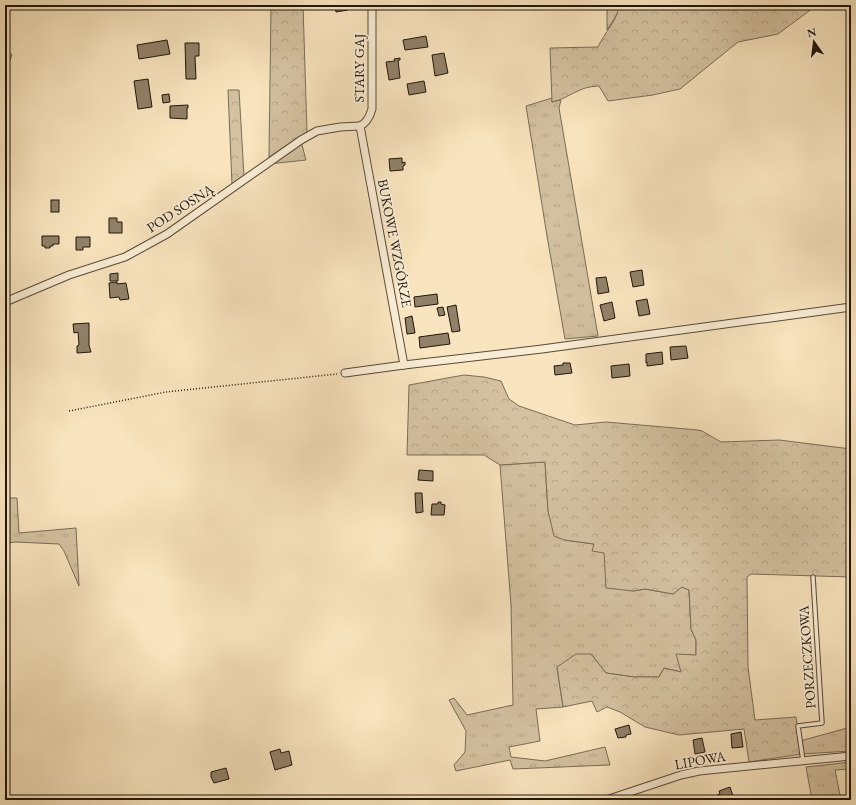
<svg xmlns="http://www.w3.org/2000/svg" width="856" height="805" viewBox="0 0 856 805" font-family="'EB Garamond',serif">
  <defs>
    <pattern id="grass-tufts" width="24" height="20" patternUnits="userSpaceOnUse"><rect width="24" height="20" fill="#d3c1a0"/><path d="M3 7l-1-3M5 7V3M7 7l1-3M15 17l-1-3M17 17v-4M19 17l1-3" fill="none" stroke="#b5a588"/></pattern>
    <pattern id="forest-crowns" width="20" height="18" patternUnits="userSpaceOnUse"><rect width="20" height="18" fill="#d3c1a0"/><path d="M2 6a3 3 0 1 1 6 0M12 15a3 3 0 1 1 6 0" fill="none" stroke="#b5a588"/></pattern>
  </defs>
  <rect width="100%" height="100%" fill="#f8e4be"/>
  <filter id="stains"><feTurbulence type="fractalNoise" baseFrequency=".005" numOctaves="4"/><feColorMatrix values="0 0 0 0 .2 0 0 0 0 .09 0 0 0 0 .02 0 0 0 .5 -.17"/></filter>
  <radialGradient id="worn" r=".72"><stop offset=".6" stop-color="#630" stop-opacity="0"/><stop offset="1" stop-color="#630" stop-opacity=".3"/></radialGradient>
  <g fill="url(#grass-tufts)" stroke="#7a6c56">
    <polygon points="607,5 619,5 618,13 607,30"/>
    <polygon points="552,98 552,102 561,100 559,108 598,336 565,339 547,236 526,106"/>
    <polygon points="301,141 306,160 269,164"/>
    <polygon points="545,462 548,511 564,540 594,544 604,553 633,591 645,589 673,594 682,587 689,590 691,629 696,640 696,655 681,672 664,668 659,677 634,677 606,673 591,654 557,668 563,707 536,709 540,741 509,747 511,757 545,761 605,747 610,765 513,769 510,760 456,771 454,765 465,752 466,731 449,700 454,698 467,715 513,705 511,605 500,465"/>
    <polygon points="5,498 17,498 19,533 76,528 79,586 64,551 59,544 16,542 5,543"/>
    <polygon points="851,727 851,751 802,754 800,741"/>
    <polygon points="851,762 851,769 835,770 841,800 812,800 806,767"/>
  </g>
  <g fill="url(#forest-crowns)" stroke="#7a6c56">
    <polygon points="271,5 303,5 307,132 269,157"/>
    <path d="M619,5h198l-39,29 -40,8 -58,47 -27,6 -45,6 -9,-15c-20,0 -29,12 -47,16l-2,-54 48,-1c6,-14 20,-27 21,-42z"/>
    <polygon points="5,47 12,55 8,65 5,65"/>
    <polygon points="228,90 239,90 244,176 232,185"/>
    <polygon points="464,375 484,377 501,381 509,399 519,406 575,425 606,422 698,430 702,431 721,442 779,440 851,449 851,577 751,574 747,577 748,667 755,720 796,717 802,754 749,762 744,729 679,735 645,727 620,712 607,707 597,712 592,701 563,707 557,667 576,654 591,654 606,673 634,677 659,677 664,668 681,672 676,654 696,655 696,640 691,629 689,590 682,587 673,594 645,589 633,591 606,588 604,553 592,551 594,544 564,540 554,536 548,511 545,462 500,465 484,455 407,455 409,385"/>
  </g>
  <g fill="#918168" stroke="#21160b">
    <polygon points="335,5 348,5 348,10 336,12"/>
    <polygon points="426,36 428,47 405,50 403,40"/>
    <polygon points="167,40 170,54 139,59 137,45"/>
    <polygon points="185,43 199,43 199,56 195,56 196,79 186,79"/>
    <polygon points="444,53 448,73 435,76 432,55"/>
    <polygon points="400,58 400,60 398,60 400,78 389,80 386,62 395,61 394,59"/>
    <polygon points="148,79 152,107 138,109 134,81"/>
    <polygon points="424,81 426,92 409,95 407,84"/>
    <polygon points="169,94 170,102 163,103 162,95"/>
    <polygon points="188,105 188,108 187,108 187,119 170,118 170,106"/>
    <polygon points="402,158 402,163 405,162 405,165 403,166 403,170 390,171 389,159"/>
    <rect x="51" y="200" width="8" height="12"/>
    <polygon points="109,218 117,218 117,222 122,222 122,233 109,233"/>
    <polygon points="42,236 59,236 59,244 53,244 53,246 50,246 50,248 45,248 45,246 42,246"/>
    <polygon points="76,237 90,237 90,247 83,247 83,250 76,250"/>
    <polygon points="642,270 644,285 633,287 630,272"/>
    <polygon points="118,273 118,281 110,281 110,274"/>
    <polygon points="606,277 609,292 598,294 596,278"/>
    <polygon points="117,282 117,284 126,283 129,299 120,300 119,297 110,298 109,283"/>
    <polygon points="437,294 438,304 415,307 414,297"/>
    <polygon points="647,299 650,314 639,316 636,301"/>
    <polygon points="612,302 615,318 604,321 600,305"/>
    <polygon points="456,305 460,331 452,332 447,307"/>
    <polygon points="443,307 445,315 439,316 437,308"/>
    <polygon points="412,316 415,333 407,334 405,318"/>
    <polygon points="89,323 89,345 91,352 77,353 77,346 79,345 78,332 74,333 73,324"/>
    <polygon points="448,333 450,344 420,348 419,337"/>
    <polygon points="686,346 688,358 671,360 670,347"/>
    <polygon points="662,352 663,364 647,366 647,362 646,363 646,354"/>
    <polygon points="563,363 570,363 572,373 555,375 554,366 563,365"/>
    <polygon points="629,364 630,376 612,378 611,366"/>
    <polygon points="419,470 433,471 433,481 418,480"/>
    <polygon points="415,493 422,493 423,512 416,513"/>
    <polygon points="438,502 441,502 441,504 445,505 444,515 431,515 432,504 438,504"/>
    <polygon points="629,725 631,734 626,735 626,737 618,738 615,729"/>
    <polygon points="741,732 743,747 732,748 731,734"/>
    <polygon points="702,738 705,752 695,754 693,740"/>
    <polygon points="280,749 281,753 289,751 292,765 275,770 270,752"/>
    <polygon points="226,768 229,779 214,783 211,777 211,772"/>
    <polygon points="730,787 734,799 730,800 722,800 721,798 718,799 717,795 720,794 719,791"/>
    <polygon points="657,796 658,800 645,800"/>
  </g>
  <g fill="none" stroke-linecap="round" stroke-linejoin="round">
    <defs>
      <polyline id="service" points="803,761 798,726 822,723 813,577"/>
      <g id="minor">
        <polyline points="360,126 404,365"/>
        <path d="M360,126c7,-3 10,-10 12,-17v-104"/>
        <polyline points="5,302 69,275 125,257 167,234 301,140 317,131 340,127 360,126"/>
        <polyline points="345,373 404,365 542,349 851,307"/>
        <polyline points="606,800 681,775 699,771 851,756"/>
      </g>
    </defs>
    <use href="#service" stroke="#574a38" stroke-width="5.5"/>
    <use href="#minor" stroke="#574a38" stroke-width="9"/>
    <polyline stroke="#21160b" stroke-width="1.5" stroke-dasharray="1 2" stroke-linecap="butt" points="69,411 166,392 337,374"/>
    <use href="#service" stroke="#faedd5" stroke-width="3.5"/>
    <use href="#minor" stroke="#faedd5" stroke-width="7"/>
  </g>
  <g text-anchor="middle" stroke-width="3.5" stroke-linejoin="round" paint-order="stroke">
    <g font-size="14" fill="#21160b" stroke="#faedd5">
      <text transform="translate(359 68) rotate(-90)" y="5">STARY GAJ</text>
      <text transform="translate(180 208) rotate(-33)" y="5">POD SOSNĄ</text>
      <text transform="translate(395 243) rotate(79)" y="5">BUKOWE WZGÓRZE</text>
      <text transform="translate(807 657) rotate(-94)" y="5">PORZECZKOWA</text>
      <text transform="translate(700 760) rotate(-10)" y="5">LIPOWA</text>
    </g>
  </g>
  <rect width="856" height="805" fill="none" stroke="#f8e4be" stroke-width="20"/>
  <rect x="6" y="6" width="844" height="793" fill="none" stroke="#21160b" stroke-width="2"/>
  <rect x="10" y="10" width="836" height="785" fill="none" stroke="#21160b"/>
  <g transform="translate(814 42) rotate(346)" stroke="#faedd5" stroke-width="3" paint-order="stroke">
  <path d="M0-3L7 15L0 10L-7 15Z" fill="#21160b"/>
  <text y="-6" font-size="11" font-weight="bold" text-anchor="middle" fill="#21160b">N</text>
  </g>
  <rect width="100%" height="100%" filter="url(#stains)"/>
  <rect width="100%" height="100%" fill="url(#worn)"/>
</svg>
